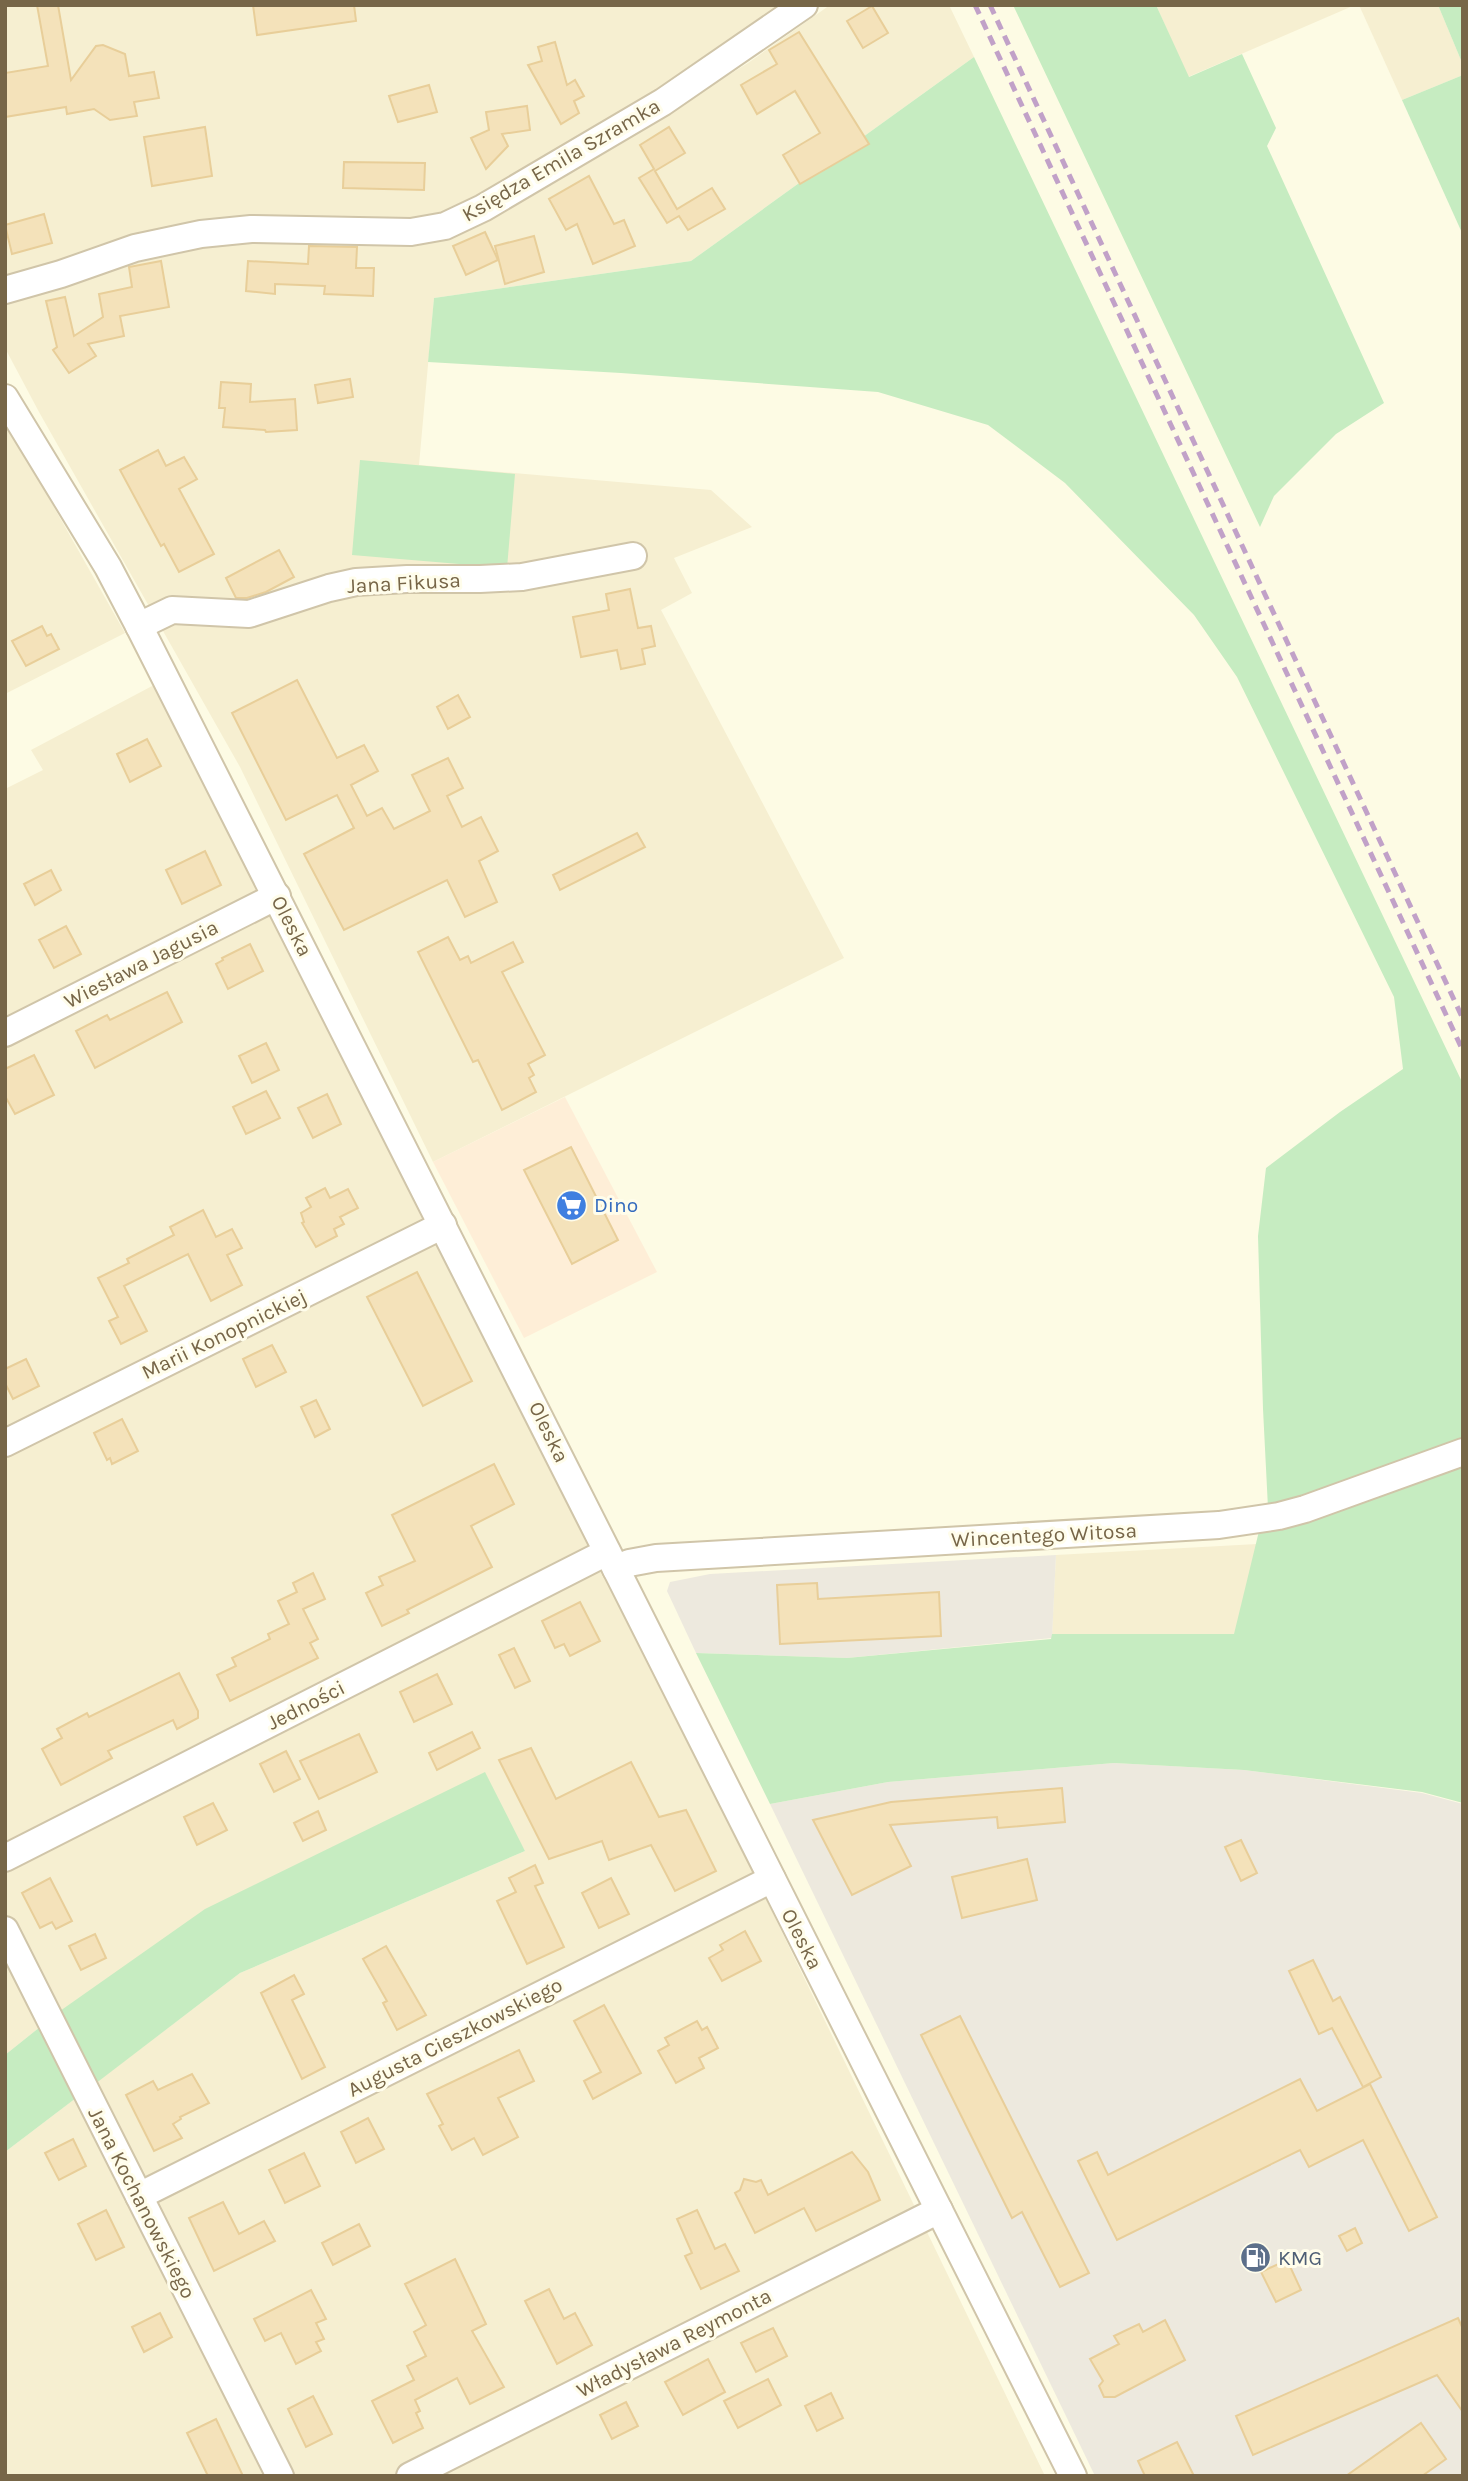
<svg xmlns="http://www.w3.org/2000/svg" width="1468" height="2481" viewBox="0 0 1468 2481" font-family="Karla,sans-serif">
  <rect width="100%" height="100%" fill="#fdfbe4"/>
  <g fill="#f6efd1">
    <polygon points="5,5 790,5 703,67 448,216 402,220 240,221 5,282"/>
    <polygon points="830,5 949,5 974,57 691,261 434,298 419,465 711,490 752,527 674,558 692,593 661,610 844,958 433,1162 240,767 39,412 5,348 5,299 177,246 272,239 455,234 498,216 748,63"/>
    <polygon points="1156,5 1355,5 1188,77"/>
    <polygon points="1359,5 1438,5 1463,65 1463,75 1402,100"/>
    <polygon points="5,426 38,479 125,633 5,694"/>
    <polygon points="154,685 751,1868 1045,2476 5,2476 5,2152 240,1973 525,1851 515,1834 60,2011 5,2055 5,789 43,770 31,750"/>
    <polygon points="1257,1544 1235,1634 1052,1634 1056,1555"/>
  </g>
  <polygon fill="#feeed7" points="565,1097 657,1272 524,1338 433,1162"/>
  <g fill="#ede9de">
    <polygon points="1056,1555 1052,1638 847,1658 696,1653 667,1591 670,1582 710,1574"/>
    <polygon points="1114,1763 1244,1770 1422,1793 1463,1804 1463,2476 1095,2476 770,1804 888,1782"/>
  </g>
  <g fill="#c6ecc1">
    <polygon points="1013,5 1156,5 1189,77 1242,54 1276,128 1267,146 1384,403 1336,434 1274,496 1260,527"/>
    <polygon points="1438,5 1463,5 1463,65"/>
    <polygon points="974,57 1463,1084 1463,1440 1268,1508 1263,1409 1258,1236 1266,1168 1340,1112 1403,1069 1394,997 1237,677 1194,615 1065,483 988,425 878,392 621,373 428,362 434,298 691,261"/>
    <polygon points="1463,75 1463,235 1402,100"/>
    <polygon points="360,460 515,474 507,568 352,555"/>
    <polygon points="1463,1464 1463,1803 1422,1792 1244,1770 1114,1763 888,1782 770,1804 696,1653 847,1658 1051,1639 1052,1634 1234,1634 1259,1531"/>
    <polygon points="485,1772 525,1851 240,1973 95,2084 60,2011 205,1909"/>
    <polygon points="40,2027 76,2098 5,2152 5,2055"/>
  </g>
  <g fill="#f4e2ba" stroke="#e8ce99" stroke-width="2">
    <polygon points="37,5 58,5 71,80 96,46 103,45 125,54 129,76 154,72 159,98 134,102 137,116 110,120 94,109 67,114 66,107 5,117 5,73 48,66"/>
    <polygon points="253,5 354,5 356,21 257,35"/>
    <polygon points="872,6 888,33 863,48 847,21"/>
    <polygon points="799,32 869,144 800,184 783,155 820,133 795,91 757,114 741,85 777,64 769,50"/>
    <polygon points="555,42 567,85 575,80 584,96 574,101 579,113 561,124 528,65 542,61 538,47"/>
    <polygon points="429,85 437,112 398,122 389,96"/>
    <polygon points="527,106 530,130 502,134 508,146 486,169 471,138 489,130 486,112"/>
    <polygon points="205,127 212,176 152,186 144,137"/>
    <polygon points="669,127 685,153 655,171 677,209 712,188 725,209 688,230 679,216 667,223 639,178 654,169 640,145"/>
    <polygon points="344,162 425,163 424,190 343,188"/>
    <polygon points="589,176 614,224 624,220 635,246 593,264 577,224 566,230 549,199"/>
    <polygon points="44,214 52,243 12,254 5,225"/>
    <polygon points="485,232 498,260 466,275 453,246"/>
    <polygon points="534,236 544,272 505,284 495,246"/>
    <polygon points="309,246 357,247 356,268 374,268 373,296 324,294 325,286 275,284 275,294 246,291 248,261 308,264"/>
    <polygon points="161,261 169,307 120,316 124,336 88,344 96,356 69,373 53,350 57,347 46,301 65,297 74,336 103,317 99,294 132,287 129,267"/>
    <polygon points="350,379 353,397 318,403 315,385"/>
    <polygon points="221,382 251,384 250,402 295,399 297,430 266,432 265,430 223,427 225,408 219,408"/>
    <polygon points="158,450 166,466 184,457 197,479 179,489 214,554 179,572 164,544 161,546 120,470"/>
    <polygon points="279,550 294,577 266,592 247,598 236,598 226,578"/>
    <polygon points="630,589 638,628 651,626 655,646 642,649 645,664 621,669 617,650 581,657 573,617 609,610 606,594"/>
    <polygon points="42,626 47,636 51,634 59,649 26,666 12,641"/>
    <polygon points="297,680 337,758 364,745 378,771 351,785 367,816 382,808 394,829 430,811 412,775 448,758 463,788 447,796 462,827 481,817 498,851 479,861 497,902 465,917 447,880 344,930 304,854 354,828 337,795 286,820 232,713"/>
    <polygon points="458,695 470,717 448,729 437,707"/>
    <polygon points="147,739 161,766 130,782 117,754"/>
    <polygon points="637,833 645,847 560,890 553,875"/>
    <polygon points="205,851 221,885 182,904 166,870"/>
    <polygon points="51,870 61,890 35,905 24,884"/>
    <polygon points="66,926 81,954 54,968 39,940"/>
    <polygon points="448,937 460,960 468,956 471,963 513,942 523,962 502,972 545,1055 528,1064 534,1075 529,1078 536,1092 502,1110 478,1060 473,1062 418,952"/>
    <polygon points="250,944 263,971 228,989 216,964 223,960 222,958"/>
    <polygon points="167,992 182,1022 95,1068 76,1031 107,1015 110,1020"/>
    <polygon points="266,1043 279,1070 252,1083 239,1056"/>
    <polygon points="34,1055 54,1095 15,1114 5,1096 5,1069"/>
    <polygon points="266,1091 280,1118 246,1134 233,1107"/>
    <polygon points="327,1094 341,1124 313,1138 298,1108"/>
    <polygon points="571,1147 618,1240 572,1264 524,1170"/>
    <polygon points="325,1188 330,1198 348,1189 358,1208 340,1217 344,1224 334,1229 337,1236 316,1247 302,1223 304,1222 301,1213 311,1207 306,1198"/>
    <polygon points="203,1210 216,1237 232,1229 242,1248 227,1255 242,1285 211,1301 188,1254 124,1286 147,1331 121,1344 109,1321 118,1317 98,1278 129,1263 127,1259 174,1235 170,1227"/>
    <polygon points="417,1272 472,1381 423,1406 367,1297"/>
    <polygon points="272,1345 286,1372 256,1387 243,1359"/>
    <polygon points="26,1359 39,1386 13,1399 5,1383 5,1369"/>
    <polygon points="316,1400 330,1429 315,1437 301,1407"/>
    <polygon points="122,1419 138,1451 112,1464 110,1458 107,1460 94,1433"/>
    <polygon points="494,1464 514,1504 471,1526 492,1567 407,1610 409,1613 382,1626 366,1593 383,1585 379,1577 415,1561 392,1515"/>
    <polygon points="313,1573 325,1599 303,1609 318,1639 310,1643 318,1658 230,1701 217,1675 236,1666 232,1658 270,1639 268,1634 289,1624 278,1601 297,1592 293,1583"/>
    <polygon points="817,1583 818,1599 939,1592 941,1636 780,1644 777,1585"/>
    <polygon points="580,1602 600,1641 570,1656 564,1644 555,1648 542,1621"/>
    <polygon points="514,1648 530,1681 515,1688 499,1655"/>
    <polygon points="179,1673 198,1711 198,1718 177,1729 173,1720 108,1751 112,1758 61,1785 42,1749 62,1738 57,1729 87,1713 89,1717"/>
    <polygon points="437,1674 452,1704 414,1722 400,1692"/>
    <polygon points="472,1732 480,1748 437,1770 429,1753"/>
    <polygon points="359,1734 377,1772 319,1799 300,1761"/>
    <polygon points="531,1748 556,1799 631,1762 659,1817 686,1810 716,1871 675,1891 651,1845 609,1860 602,1841 549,1859 499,1760"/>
    <polygon points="286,1751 300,1779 274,1792 260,1764"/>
    <polygon points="1062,1788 1065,1822 998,1828 997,1817 890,1825 911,1866 852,1895 813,1820 891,1802"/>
    <polygon points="213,1803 227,1830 197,1845 184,1817"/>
    <polygon points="318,1811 326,1830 303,1841 294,1823"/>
    <polygon points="1241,1840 1257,1873 1241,1881 1225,1847"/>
    <polygon points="1027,1859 1037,1900 962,1918 952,1877"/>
    <polygon points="535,1865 543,1883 535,1886 564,1947 527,1964 497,1901 516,1892 509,1878"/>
    <polygon points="50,1878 72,1921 56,1929 52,1922 40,1928 22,1893"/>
    <polygon points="611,1878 629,1914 599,1928 582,1893"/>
    <polygon points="745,1931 761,1961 722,1981 709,1958 723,1950 720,1945"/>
    <polygon points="95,1934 106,1958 81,1970 69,1946"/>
    <polygon points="386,1946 426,2015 397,2030 383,2003 387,2001 363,1959"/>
    <polygon points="1313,1960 1333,2001 1340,1997 1381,2077 1363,2087 1332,2028 1319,2034 1289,1971"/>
    <polygon points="294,1975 304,1994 292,2000 325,2067 302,2079 261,1993"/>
    <polygon points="604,2005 641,2073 593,2099 584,2081 601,2072 574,2021"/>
    <polygon points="960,2016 1089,2273 1060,2287 1022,2212 1012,2218 921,2035"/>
    <polygon points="697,2021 702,2030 707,2027 718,2048 699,2058 704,2068 676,2083 658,2051 669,2045 665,2038"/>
    <polygon points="519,2050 534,2081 498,2098 518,2137 483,2155 474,2138 452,2150 439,2126 443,2124 427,2094"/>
    <polygon points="192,2074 209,2103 180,2117 181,2119 173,2124 182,2138 154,2151 126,2095 153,2081 158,2090"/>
    <polygon points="1300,2079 1317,2111 1370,2084 1437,2217 1409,2231 1363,2140 1309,2167 1300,2150 1117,2240 1078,2161 1097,2152 1108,2175"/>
    <polygon points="368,2118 384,2149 356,2163 341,2132"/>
    <polygon points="73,2139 86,2166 59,2180 45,2153"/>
    <polygon points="852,2152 868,2172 880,2200 816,2231 804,2208 755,2233 735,2193 740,2190 744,2179 756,2182 761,2180 768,2195"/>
    <polygon points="304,2153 320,2186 285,2203 269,2170"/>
    <polygon points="223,2202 239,2234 264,2221 275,2241 214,2271 189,2218"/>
    <polygon points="106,2210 124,2247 96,2260 78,2224"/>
    <polygon points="697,2210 715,2249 725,2244 739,2271 701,2289 685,2256 692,2253 677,2219"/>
    <polygon points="359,2224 370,2246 333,2265 322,2243"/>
    <polygon points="1355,2228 1362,2243 1347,2251 1339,2236"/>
    <polygon points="455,2259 486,2324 472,2331 504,2387 470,2404 457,2378 415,2400 420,2411 416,2413 423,2428 393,2443 372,2401 414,2380 407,2366 426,2356 414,2332 426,2325 405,2284"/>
    <polygon points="1287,2260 1301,2290 1276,2302 1261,2272"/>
    <polygon points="549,2289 564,2319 575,2313 592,2345 557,2364 525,2301"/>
    <polygon points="311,2290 326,2319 316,2323 324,2339 316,2342 321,2351 296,2364 281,2333 265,2341 254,2319"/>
    <polygon points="160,2313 172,2337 144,2352 132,2327"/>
    <polygon points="1458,2318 1463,2329 1463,2412 1437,2375 1253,2455 1236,2416"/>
    <polygon points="1165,2320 1185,2360 1115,2397 1104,2397 1099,2386 1103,2381 1090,2359 1119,2344 1114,2336 1139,2324 1143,2332"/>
    <polygon points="773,2328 787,2356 756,2372 741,2343"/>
    <polygon points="708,2359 725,2392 683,2415 665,2382"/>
    <polygon points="768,2379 781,2405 738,2428 724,2401"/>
    <polygon points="831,2393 843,2418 817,2431 805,2406"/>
    <polygon points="313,2396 332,2434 306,2447 288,2409"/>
    <polygon points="626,2402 638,2426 612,2439 600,2415"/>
    <polygon points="216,2419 243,2476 208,2476 187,2433"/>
    <polygon points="1421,2423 1446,2459 1422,2476 1346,2476"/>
    <polygon points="1177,2442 1194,2476 1145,2476 1138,2461"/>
  </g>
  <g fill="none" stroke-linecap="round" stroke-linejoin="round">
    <defs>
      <g id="minor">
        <polyline points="5,290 61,274 135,248 201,234 251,229 411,232 445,226 483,208 663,102 804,5"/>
        <path d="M5,398l103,169 31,59c315,615 621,1234 934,1850"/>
        <polyline points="139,626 172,610 249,614 329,588 356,582 407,579 480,579 522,577 633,556"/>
        <polyline points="5,1033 277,896"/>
        <polyline points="5,1443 443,1225"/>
        <polyline points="616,1569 629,1563 656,1558 1219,1525 1279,1516 1305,1509 1463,1452"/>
        <polyline points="5,1858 607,1552"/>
        <polyline points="5,1930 280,2476"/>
        <polyline points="139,2196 772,1879"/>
        <polyline points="410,2476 939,2210"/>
      </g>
    </defs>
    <use href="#minor" stroke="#d0c5a9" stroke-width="30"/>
    <use href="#minor" stroke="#fff" stroke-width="26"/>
    <g stroke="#c1a1c8" stroke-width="5" stroke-dasharray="10 7" stroke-linecap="butt">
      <polyline points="975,5 1463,1051"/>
      <polyline points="990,5 1463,1019"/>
    </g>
  </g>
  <defs>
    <symbol id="supermarket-disc" viewBox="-11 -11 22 22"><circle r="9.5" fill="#3f7fe0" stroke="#fffdeb"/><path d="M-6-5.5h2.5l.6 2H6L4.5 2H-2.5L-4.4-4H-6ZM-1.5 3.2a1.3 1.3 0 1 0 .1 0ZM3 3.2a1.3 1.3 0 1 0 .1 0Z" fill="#fff"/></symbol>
    <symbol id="fuel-disc" viewBox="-11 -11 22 22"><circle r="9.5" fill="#5c6f8a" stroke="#fffdeb"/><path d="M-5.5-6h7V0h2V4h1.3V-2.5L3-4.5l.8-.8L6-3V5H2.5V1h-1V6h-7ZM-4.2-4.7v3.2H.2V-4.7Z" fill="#fff"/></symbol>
  </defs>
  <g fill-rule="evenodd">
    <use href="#supermarket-disc" x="554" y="1188" width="35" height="35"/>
    <use href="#fuel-disc" x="1238" y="2240" width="35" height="35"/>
  </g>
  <g text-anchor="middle" stroke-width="6" stroke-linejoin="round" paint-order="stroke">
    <g font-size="21" fill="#776648" stroke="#fffdeb">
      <text transform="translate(561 160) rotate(-30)" y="7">Księdza Emila Szramka</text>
      <text transform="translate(404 583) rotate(-3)" y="7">Jana Fikusa</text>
      <text transform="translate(292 926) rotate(63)" y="7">Oleska</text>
      <text transform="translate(141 964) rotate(-27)" y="7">Wiesława Jagusia</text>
      <text transform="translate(224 1334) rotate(-26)" y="7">Marii Konopnickiej</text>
      <text transform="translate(549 1432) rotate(64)" y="7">Oleska</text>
      <text transform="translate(1044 1535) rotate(-3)" y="7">Wincentego Witosa</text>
      <text transform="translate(306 1705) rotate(-27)" y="7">Jedności</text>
      <text transform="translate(802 1939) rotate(63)" y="7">Oleska</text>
      <text transform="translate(455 2037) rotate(-27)" y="7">Augusta Cieszkowskiego</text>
      <text transform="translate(142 2203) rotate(63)" y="7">Jana Kochanowskiego</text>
      <text transform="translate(674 2343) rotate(-27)" y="7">Władysława Reymonta</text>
    </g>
    <g font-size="21" fill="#366cbe" stroke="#fffdeb" text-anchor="start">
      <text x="594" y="1212">Dino</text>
    </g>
    <g font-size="21" fill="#4e5e75" stroke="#fffdeb" text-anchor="start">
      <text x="1278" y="2265">KMG</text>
    </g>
  </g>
  <rect width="1468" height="2481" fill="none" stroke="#776648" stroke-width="14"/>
</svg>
